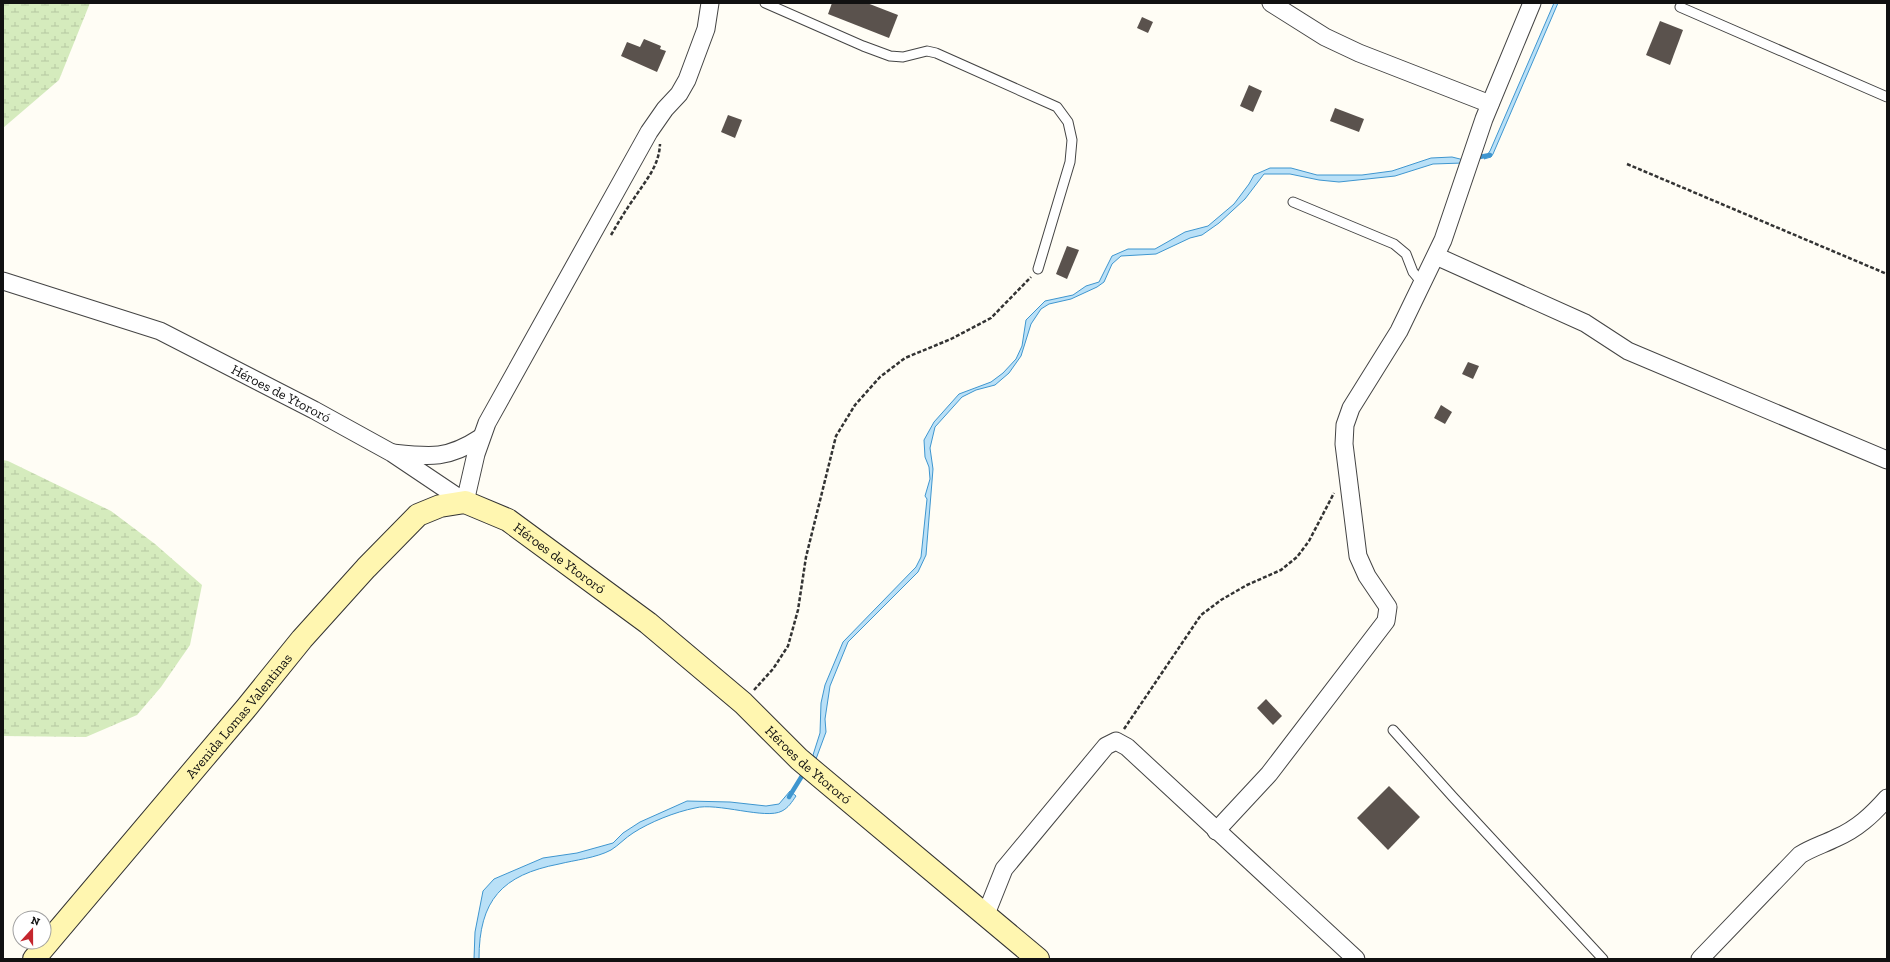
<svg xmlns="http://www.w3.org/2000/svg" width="1890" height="962" viewBox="0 0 1890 962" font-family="'Zilla Slab',serif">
  <defs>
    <pattern id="wetland-marsh" width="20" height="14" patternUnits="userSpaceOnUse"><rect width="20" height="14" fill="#d5ebbd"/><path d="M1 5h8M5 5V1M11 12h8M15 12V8" fill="none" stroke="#b6c8a1"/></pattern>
  </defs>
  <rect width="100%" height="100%" fill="#fffdf5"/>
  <g fill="url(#wetland-marsh)">
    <polygon points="3,3 90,3 59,80 3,128"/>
    <polygon points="3,460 8,461 111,511 155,544 202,585 190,645 161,687 137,715 86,737 3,736"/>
  </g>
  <g fill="#b9e0f7" stroke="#3f96cf">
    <polygon points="1554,3 1558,3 1493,154 1491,157 1484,159 1490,151"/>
    <polygon points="1452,157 1464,160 1463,163 1433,164 1395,176 1339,182 1319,180 1290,174 1264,174 1245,199 1219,223 1202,235 1190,238 1156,254 1121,256 1112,264 1104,282 1097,287 1071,299 1049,304 1041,309 1031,324 1021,356 1009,373 995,385 976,390 962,397 935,427 930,448 933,469 926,555 918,572 848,642 830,686 825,719 826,732 816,759 813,755 820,733 821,703 825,685 843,642 916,567 921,557 927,499 925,496 930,479 929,467 925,457 924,440 934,422 959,394 991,382 1003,373 1016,359 1022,346 1026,320 1045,301 1073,295 1086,286 1099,282 1112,256 1128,249 1155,249 1185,232 1208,226 1234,204 1249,184 1254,175 1270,168 1291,168 1317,175 1362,175 1392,171 1431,158"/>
    <path d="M790,791l6,5c-4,6 -8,12 -14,15 -16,9 -65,-9 -87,-3 -20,4 -45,14 -62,25 -8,5 -14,12 -22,17 -15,8 -36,10 -52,14 -57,11 -80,36 -80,95h-5l1,-27 8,-41 11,-12 49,-21 34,-5 36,-10 10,-10 17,-11 47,-21 43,1 36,4 13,-2z"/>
  </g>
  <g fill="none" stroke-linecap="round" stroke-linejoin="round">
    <g stroke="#3f96cf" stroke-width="4.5">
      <polyline points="1474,158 1490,155"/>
      <polyline points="789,797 805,771"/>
    </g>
  </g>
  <g fill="#5a524d">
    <polygon points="832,3 867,3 898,15 889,38 828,14"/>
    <polygon points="1142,17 1153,22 1148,33 1137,28"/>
    <polygon points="1660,21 1683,30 1670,65 1646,55"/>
    <polygon points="644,39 661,46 660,49 666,51 657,72 621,56 627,42 640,47"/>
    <polygon points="1249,85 1262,91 1253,112 1240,106"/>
    <polygon points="1335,108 1364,119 1359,132 1330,121"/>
    <polygon points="728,115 742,120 735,138 721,132"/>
    <polygon points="1067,246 1079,250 1067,279 1056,274"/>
    <polygon points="1468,362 1479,366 1473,379 1462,374"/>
    <polygon points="1441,405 1452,412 1445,424 1434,418"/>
    <polygon points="1266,699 1282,716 1273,725 1257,708"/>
    <polygon points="1389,786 1420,817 1388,850 1357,818"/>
  </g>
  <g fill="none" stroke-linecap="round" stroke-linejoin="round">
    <defs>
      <g id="service">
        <polyline points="765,3 863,46 890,56 903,57 927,51 936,53 1057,107 1068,122 1072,140 1070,162 1038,269"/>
        <polyline points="1680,7 1887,97"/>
        <polyline points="1293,202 1394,244 1406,254 1413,272 1423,284"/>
        <polyline points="1393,730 1453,797 1603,959"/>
      </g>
      <g id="minor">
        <polyline points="1271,3 1325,37 1359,53 1490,104"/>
        <polyline points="1436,256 1585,323 1628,351 1887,460"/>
        <path id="s1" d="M3,281l157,50 154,79 78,43 73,49 11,-48 11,-31 162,-291 16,-23 14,-15 8,-14 19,-51 4,-26"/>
        <path d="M394,453c37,4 54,6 86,-15"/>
        <polyline points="1216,831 1269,774 1386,621 1388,607 1367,576 1358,556 1344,444 1345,425 1351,408 1399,331 1443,240 1484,119 1532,3"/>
        <polyline points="986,914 1004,869 1106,746 1116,741 1127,747 1356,959"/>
        <path d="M1700,959l100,-104c11,-7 24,-11 36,-17 21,-9 36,-23 51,-40"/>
      </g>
      <g id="secondary">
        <path id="s2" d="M34,959l213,-252 55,-68 64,-71 52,-53 22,-9 25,-4 43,18 140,103 95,80 56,56 239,200"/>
      </g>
    </defs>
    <use href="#service" stroke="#444" stroke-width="11"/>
    <use href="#minor" stroke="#444" stroke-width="19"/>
    <use href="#secondary" stroke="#333" stroke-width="24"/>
    <g stroke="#333" stroke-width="2.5" stroke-dasharray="4 2" stroke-linecap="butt">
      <polyline points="1627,164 1887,274"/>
      <path d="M611,235c7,-12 14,-24 22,-35 12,-19 26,-33 27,-56"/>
      <polyline points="754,690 773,669 788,646 798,610 806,557 836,436 855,405 880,377 905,358 951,339 991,318 1031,277"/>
      <polyline points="1124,729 1201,615 1221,600 1247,585 1281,570 1297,557 1309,541 1334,493"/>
    </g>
    <use href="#service" stroke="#fff" stroke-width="9"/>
    <use href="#minor" stroke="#fff" stroke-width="17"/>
    <use href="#secondary" stroke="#fff6b0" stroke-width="22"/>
  </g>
  <g text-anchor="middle" stroke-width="4" stroke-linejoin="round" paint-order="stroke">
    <g font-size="14" fill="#111" stroke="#fff">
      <text dy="5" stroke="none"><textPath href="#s1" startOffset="301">Héroes de Ytororó</textPath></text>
      <text dy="5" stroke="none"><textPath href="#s2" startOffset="747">Héroes de Ytororó</textPath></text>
      <text dy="5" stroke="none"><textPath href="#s2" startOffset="318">Avenida Lomas Valentinas</textPath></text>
      <text dy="5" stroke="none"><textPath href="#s2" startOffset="1071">Héroes de Ytororó</textPath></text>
    </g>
  </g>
  <rect width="1890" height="962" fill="none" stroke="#111111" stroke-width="8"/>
  <g transform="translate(32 930) rotate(21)"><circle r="19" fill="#ffffff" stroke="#a0a0a0"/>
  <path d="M0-3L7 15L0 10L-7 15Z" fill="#c4262e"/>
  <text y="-6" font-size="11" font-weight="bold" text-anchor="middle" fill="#111111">N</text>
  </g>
</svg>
